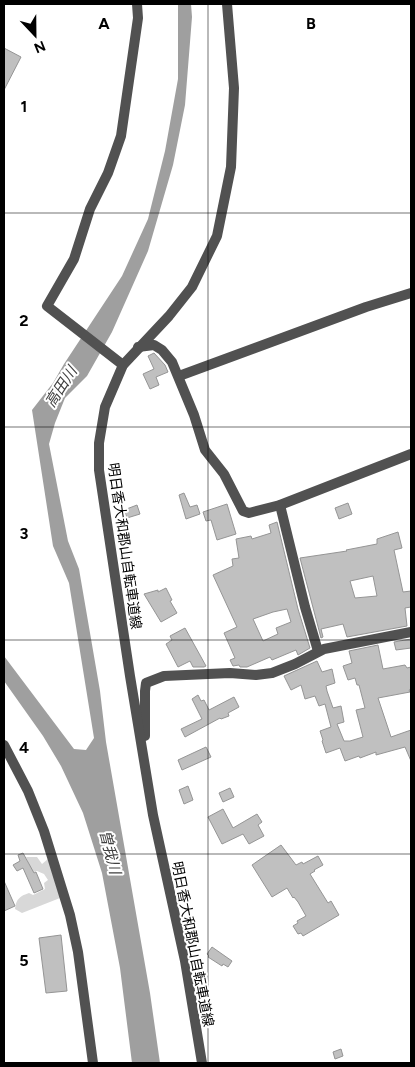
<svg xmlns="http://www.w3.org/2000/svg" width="415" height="1067" viewBox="0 0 415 1067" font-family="Figtree,'Noto Sans JP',sans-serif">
  <rect width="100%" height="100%" fill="#fff"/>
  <path fill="#d8d8d8" d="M26,857h11l5,7 6,-5 12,39 -38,15 -7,-4c1,-10 5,-13 14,-16l4,2 12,-6 -1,-6 4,-3 -4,-6 -7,-3 -6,2 -6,-6 4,-3z"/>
  <polygon fill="#9f9f9f" points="178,4 191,4 192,17 185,105 173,165 148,251 112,332 87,376 65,398 55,423 49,444 68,541 79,569 100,691 106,742 150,993 160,1063 132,1063 120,968 102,873 83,813 61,766 43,736 4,681 4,656 74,749 86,750 94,738 69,583 53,546 32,410 53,383 64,364 122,276 148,219 165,151 178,79"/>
  <g fill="#c0c0c0" stroke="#959595" fill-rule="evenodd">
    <polygon points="4,48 21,57 4,90"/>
    <polygon points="154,353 165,365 168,372 156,377 159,385 150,389 143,374 154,369 148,356"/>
    <polygon points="184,493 190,507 197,505 200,514 186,519 179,495"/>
    <polygon points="348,503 352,514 339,519 335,508"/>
    <polygon points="227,504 236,534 217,540 211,520 206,521 203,512"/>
    <polygon points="137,505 140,514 127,518 124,510"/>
    <path d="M277,522l21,87 12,39 -12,7 -2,-5 -24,10 -2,-3 -23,10h-7l-1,-2 -6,1 -3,-6 5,-2 -11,-25 13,-6 -24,-52 20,-9 -1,-7 7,-1 -3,-19 15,-3 1,3 19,-6 -2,-8zM287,609l4,13 -15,6 2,6 -15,7 -10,-22 20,-7z"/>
    <path d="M398,532l4,16 -8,2 9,42 8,-1v16l-6,1 2,18 -60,11 -4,-13 -22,5 2,8 -2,1 -21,-80 47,-7 -1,-1 31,-6v-5zM373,576l4,20 -22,2 -5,-17z"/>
    <polygon points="166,588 172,600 170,601 177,613 161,622 144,594 158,590 158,592"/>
    <polygon points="185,628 206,666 204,667 193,667 190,661 178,667 166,644 172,640 170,636"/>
    <polygon points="411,639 411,648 396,650 394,642"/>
    <polygon points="378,645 383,669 405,665 407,668 411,667 411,689 409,690 410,692 378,698 391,737 411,730 411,761 405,747 376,755 376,752 360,758 359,756 345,761 340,748 326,753 322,741 323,740 320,731 331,727 325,704 319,706 315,696 305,699 301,685 291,690 284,676 317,661 322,672 332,669 335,683 326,686 327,691 333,708 341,706 344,722 337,724 344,741 350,741 363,737 356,710 365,708 359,685 357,685 355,678 348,680 343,666 352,663 349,651"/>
    <polygon points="198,695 201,701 204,700 209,710 234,697 239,707 228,713 229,716 221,719 220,718 185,737 181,729 202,719 192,699"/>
    <polygon points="206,747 211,757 182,770 178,760"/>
    <polygon points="188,786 193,800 184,804 179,790"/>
    <polygon points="230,788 234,797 223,802 219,793"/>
    <polygon points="223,809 233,828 257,814 262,822 258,825 264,836 249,844 243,834 222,844 208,817"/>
    <polygon points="281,845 296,865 302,862 303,864 318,856 323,865 314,870 315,871 310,874 328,903 331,901 339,915 303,936 301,933 298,934 293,926 298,923 297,921 306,916 298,902 294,897 293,898 287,888 272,897 252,865"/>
    <polygon points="23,853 34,873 36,872 43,889 34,893 23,868 17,871 13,865 20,861 18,855"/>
    <polygon points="4,881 15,906 4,911"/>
    <polygon points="61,935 67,991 46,993 39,938"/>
    <polygon points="212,947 232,961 228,967 223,964 222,966 208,957 209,956 207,954"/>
    <polygon points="341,1049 343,1056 335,1059 333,1052"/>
  </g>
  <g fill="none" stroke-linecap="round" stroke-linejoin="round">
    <g stroke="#515151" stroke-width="10">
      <polyline points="138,347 154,345 162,350 172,362 194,415 205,450 224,474 243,511 249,513 280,505 411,454"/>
      <polyline points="123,365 47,306 74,259 90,209 108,173 121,136 138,18 137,4"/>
      <polyline points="179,376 366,307 411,293"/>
      <polyline points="280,505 305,607 318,651"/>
      <polyline points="145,736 145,691 146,683 164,676 230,673 256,675 272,673 295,664 324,649 411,632"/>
      <polyline points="4,745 28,791 44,831 70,915 78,952 93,1063"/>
      <polyline points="202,1063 185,961 153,815 130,676 99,470 99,443 105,407 123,365 169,316 192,287 217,236 231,167 234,88 227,4"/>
    </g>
  </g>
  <path fill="none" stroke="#000" stroke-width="1" stroke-opacity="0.55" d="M208,4v1059M4,213h407M4,427h407M4,640h407M4,854h407"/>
  <g text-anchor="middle" stroke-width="4" stroke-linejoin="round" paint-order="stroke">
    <g font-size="14" fill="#000" stroke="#fff">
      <text transform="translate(125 546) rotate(82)" y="5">明日香大和郡山自転車道線</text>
      <text transform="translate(193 944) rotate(79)" y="5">明日香大和郡山自転車道線</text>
    </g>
    <g font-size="15" font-style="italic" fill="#404040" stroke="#fff">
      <text transform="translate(61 387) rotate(-57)" y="5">高田川</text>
      <text transform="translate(110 852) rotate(76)" y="5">曽我川</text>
    </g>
  </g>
  <g font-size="16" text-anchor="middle" font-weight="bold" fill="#000" stroke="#fff" stroke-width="4" stroke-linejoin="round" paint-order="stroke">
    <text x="104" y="29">A</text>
    <text x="311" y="29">B</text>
    <text x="24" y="112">1</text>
    <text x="24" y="326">2</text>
    <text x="24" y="539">3</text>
    <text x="24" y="753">4</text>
    <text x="24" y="966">5</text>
  </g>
  <rect width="415" height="1067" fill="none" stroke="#000000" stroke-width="10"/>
  <g transform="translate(35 35) rotate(158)" stroke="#ffffff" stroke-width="4" paint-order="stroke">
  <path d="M0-4L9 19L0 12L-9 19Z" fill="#000000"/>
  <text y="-8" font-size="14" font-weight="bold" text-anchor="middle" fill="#000000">N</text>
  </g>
</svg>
